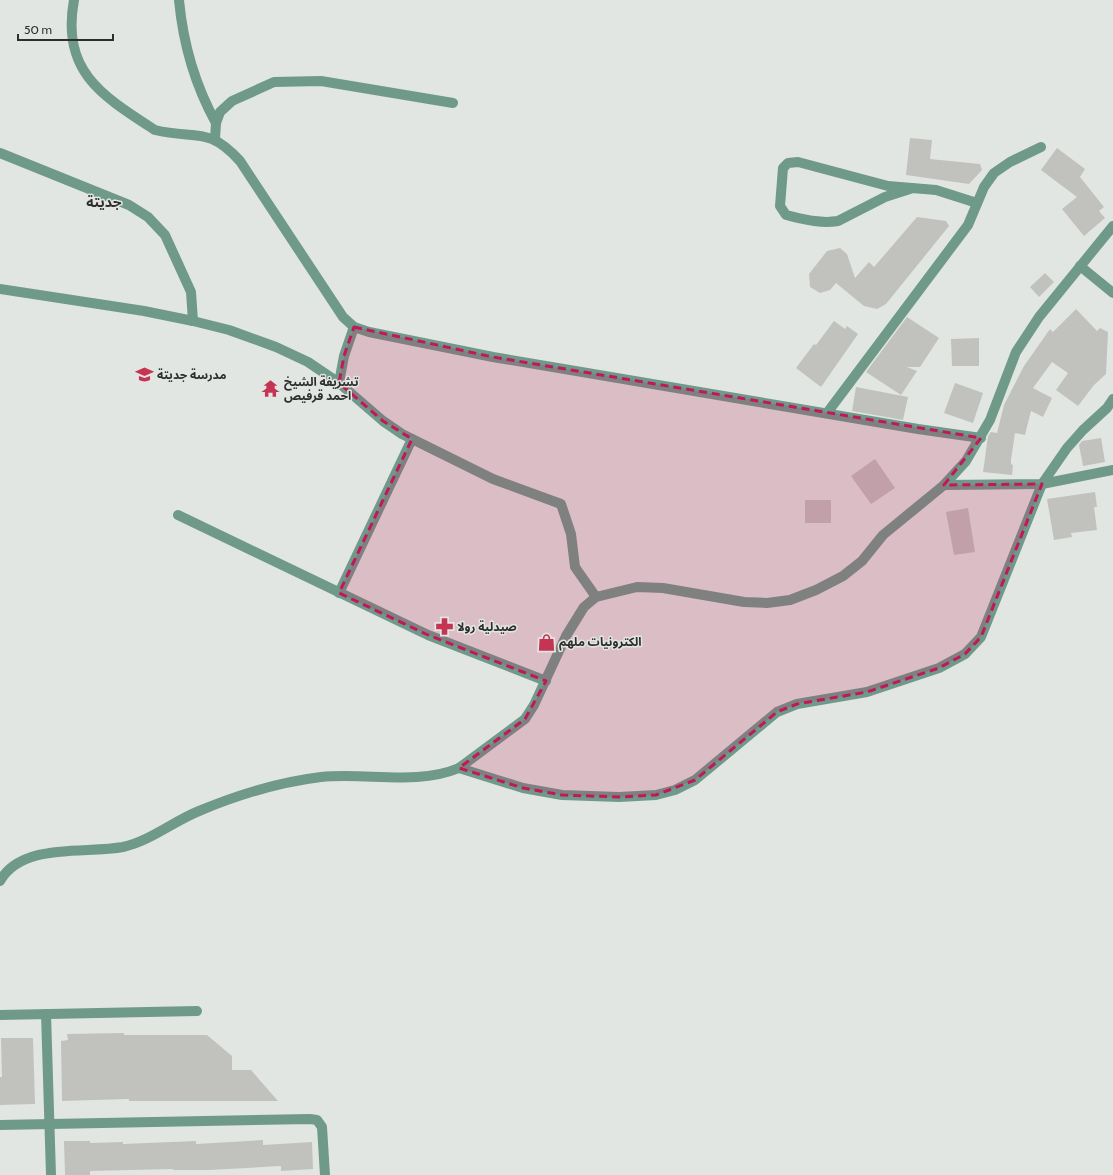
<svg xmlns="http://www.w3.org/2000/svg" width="1113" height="1175" viewBox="0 0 1113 1175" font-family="Cabin,'Noto Sans Arabic',sans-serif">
  <rect width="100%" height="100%" fill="#e2e6e2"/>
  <g fill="#c1c2be">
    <polygon points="910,138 932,140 930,159 980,164 982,170 969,184 906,175"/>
    <polygon points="1057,148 1085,169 1080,177 1104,207 1099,211 1105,218 1084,236 1062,209 1077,197 1041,170"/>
    <polygon points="917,217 946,221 949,226 886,304 877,309 864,306 836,283 830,290 820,293 810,287 809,274 827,251 840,248 847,254 855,278 869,262 874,267"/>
    <polygon points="1045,273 1054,282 1039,297 1030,287"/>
    <polygon points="1076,309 1097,331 1100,328 1108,332 1106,374 1094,385 1078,406 1056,390 1068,373 1052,362 1033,388 1052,398 1043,417 1031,411 1025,435 1015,433 1011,460 1011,464 1013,465 1012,475 983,472 988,436 991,432 997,433 1004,405 1024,366 1050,329 1053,332"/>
    <polygon points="907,317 939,338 920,367 907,367 917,371 901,395 866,372"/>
    <polygon points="834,321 845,329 847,326 858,334 821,387 796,368 814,344 816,345"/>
    <polygon points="979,338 979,366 952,366 951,339"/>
    <polygon points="955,383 983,393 973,423 944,413"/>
    <polygon points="856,387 908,397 903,420 852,411"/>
    <polygon points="1101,438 1105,462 1083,466 1079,445 1082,441"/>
    <polygon points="875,459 895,488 871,504 851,476"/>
    <polygon points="1095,492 1097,507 1094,507 1097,530 1071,533 1072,537 1054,540 1047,499"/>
    <rect x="805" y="500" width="26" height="23"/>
    <polygon points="968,508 975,552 954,555 946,512"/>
    <polygon points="124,1033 124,1035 207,1035 232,1056 232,1070 251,1070 278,1101 129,1101 129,1099 62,1101 61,1041 68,1040 67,1034"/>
    <polygon points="1,1038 33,1038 35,1104 0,1105 0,1077 2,1077"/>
    <polygon points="263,1140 263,1145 312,1142 313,1169 281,1171 281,1166 209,1170 173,1170 173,1169 90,1171 90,1175 65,1175 64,1141 90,1141 90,1143 123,1142 123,1144 196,1141 196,1144"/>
  </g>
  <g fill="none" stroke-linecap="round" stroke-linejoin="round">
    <g stroke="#6f9a8a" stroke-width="10">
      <path d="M74,0c-13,71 27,95 81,130 40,10 52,-5 85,31l103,156 11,10 15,5 124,25 425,72 63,9"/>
      <path d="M179,0c4,43 16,85 37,123"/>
      <polyline points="215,139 216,123 220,112 232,101 274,82 321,81 453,103"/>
      <polyline points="0,153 129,205 148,217 165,235 191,292 193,321"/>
      <path d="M913,188l-28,9 -47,24c-18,3 -35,-2 -52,-6l-6,-9 3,-38 5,-5 10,-1 90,24 48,4 41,13"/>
      <polyline points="1080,266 1113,293"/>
      <polyline points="0,289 144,311 193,321 229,330 276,347 308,362 339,383 344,356 354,327"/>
      <polyline points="339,383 383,421 402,434 493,479 561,504 571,534 575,567 596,597"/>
      <polyline points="827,413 968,225 984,187 994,173 1010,162 1041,147"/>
      <polyline points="944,485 1042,484 1113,470"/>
      <polyline points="178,515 428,635 546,681"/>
      <polyline points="339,593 412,439"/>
      <polyline points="459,768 523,788 562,795 619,797 656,795 675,790 695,780 777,712 797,704 867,692 939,668 965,654 981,637 1042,484 1067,448 1083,430 1107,408 1113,399"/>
      <path d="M0,881c22,-39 85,-27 123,-34 27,-6 51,-26 76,-36 38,-16 81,-29 122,-34 45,-5 95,9 138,-9l66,-49 9,-14 32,-69 18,-29 12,-10 41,-10 26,1 81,14 23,1 23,-3 26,-10 27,-14 19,-15 21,-26 61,-50 22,-24 24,-41 26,-68 23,-35 74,-91"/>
      <polyline points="46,1014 51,1175"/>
      <polyline points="0,1015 197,1011"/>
      <polyline points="0,1125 310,1119 317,1120 322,1127 325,1175"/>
    </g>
  </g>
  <path fill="#c2185b" fill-opacity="0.2" stroke="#c2185b" stroke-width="3" stroke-dasharray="8 5" stroke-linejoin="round" d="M354,327l139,30 488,81 -37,47 98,-1 -61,153 -16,17 -26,14 -72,24 -70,12 -20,8 -82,68 -39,15 -37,2 -57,-2 -39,-7 -64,-20 66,-49 21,-38 -118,-46 -89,-42 73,-154 -29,-18 -44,-38 5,-27z"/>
  <defs>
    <symbol id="school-bare" viewBox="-9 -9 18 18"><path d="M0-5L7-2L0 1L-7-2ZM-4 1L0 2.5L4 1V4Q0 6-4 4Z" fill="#c53553" stroke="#e2e6e2" stroke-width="2.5" paint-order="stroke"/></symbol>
    <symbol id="temple-bare" viewBox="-9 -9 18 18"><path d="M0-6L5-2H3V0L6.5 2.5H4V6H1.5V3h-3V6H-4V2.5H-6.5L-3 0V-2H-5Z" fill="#c53553" stroke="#e2e6e2" stroke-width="2.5" paint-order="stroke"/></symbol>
    <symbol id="pharmacy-bare" viewBox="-9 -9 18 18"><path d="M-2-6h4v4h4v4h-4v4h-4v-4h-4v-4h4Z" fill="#c53553" stroke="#e2e6e2" stroke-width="2.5" paint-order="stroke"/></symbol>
    <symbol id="shop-bare" viewBox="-9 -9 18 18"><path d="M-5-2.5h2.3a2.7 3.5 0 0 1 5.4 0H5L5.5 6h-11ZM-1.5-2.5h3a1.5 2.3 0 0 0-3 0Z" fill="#c53553" stroke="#e2e6e2" stroke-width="2.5" paint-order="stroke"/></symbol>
  </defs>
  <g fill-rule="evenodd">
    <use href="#school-bare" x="132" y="362" width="25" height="25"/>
    <use href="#temple-bare" x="258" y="376" width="25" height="25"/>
    <use href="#pharmacy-bare" x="432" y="614" width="25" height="25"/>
    <use href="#shop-bare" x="534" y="630" width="25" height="25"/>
  </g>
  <g text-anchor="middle" stroke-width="3" stroke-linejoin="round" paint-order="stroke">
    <g font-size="12" font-weight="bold" fill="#2d2e2d" stroke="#e2e6e2" text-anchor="start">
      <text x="157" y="379">مدرسة جديتة</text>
      <text x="284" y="386">تشريفة الشيخ<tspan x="284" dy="14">احمد قرفيص</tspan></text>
      <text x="457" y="631">صيدلية رولا</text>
      <text x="559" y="646">الكترونيات ملهم</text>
    </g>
    <g font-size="14" font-weight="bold" fill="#2d2e2d" stroke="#e2e6e2">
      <text x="104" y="207">جديتة</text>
    </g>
  </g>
  <path d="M18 34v6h95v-6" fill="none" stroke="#2d2e2d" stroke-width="2"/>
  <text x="24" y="34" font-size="12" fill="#2d2e2d" stroke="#e2e6e2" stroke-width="3" paint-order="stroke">50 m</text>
</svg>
